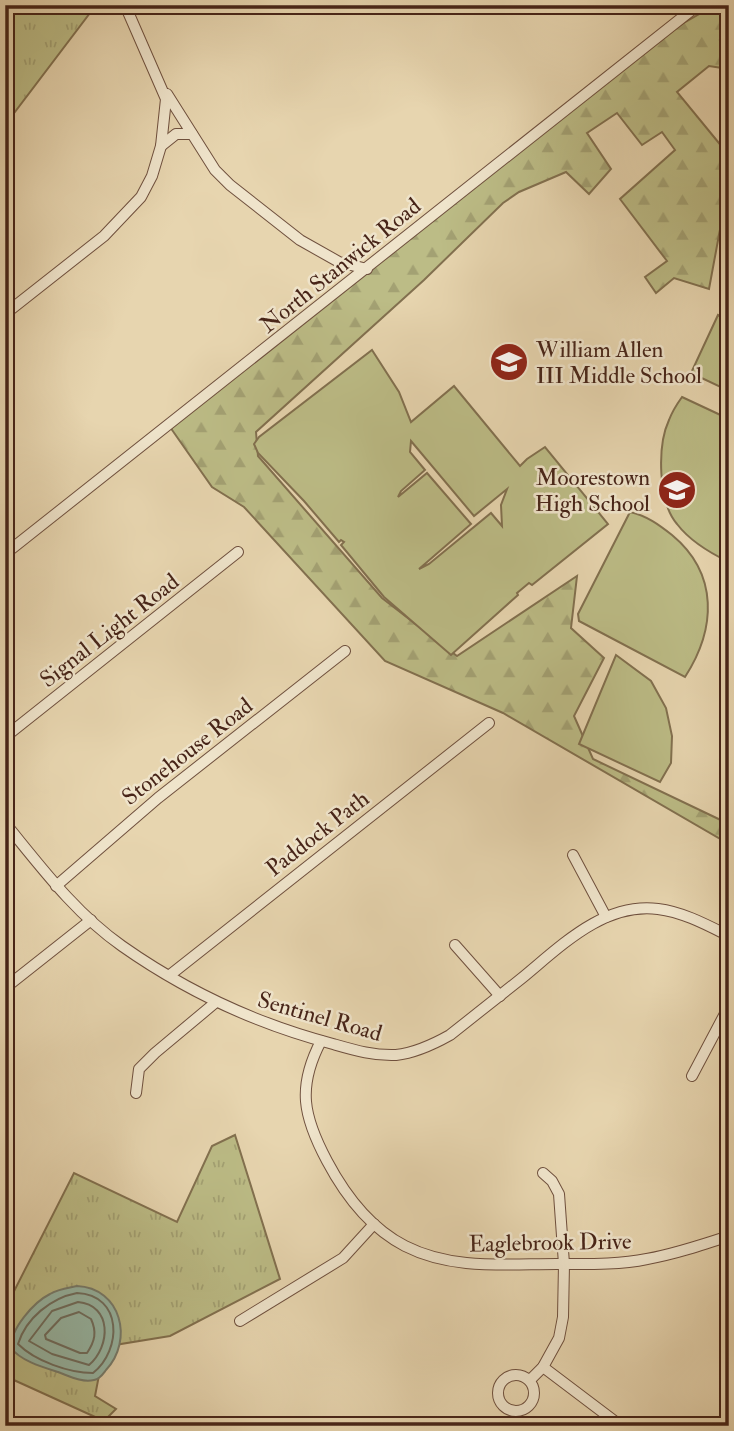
<svg xmlns="http://www.w3.org/2000/svg" width="734" height="1431" viewBox="0 0 734 1431" font-family="'IM FELL Double Pica',serif">
  <defs>
    <pattern id="grass-tufts" width="24" height="20" patternUnits="userSpaceOnUse" patternTransform="scale(1.75)"><rect width="24" height="20" fill="#bcbc86"/><path d="M3 7l-1-3M5 7V3M7 7l1-3M15 17l-1-3M17 17v-4M19 17l1-3" fill="none" stroke="#a3a173"/></pattern>
    <pattern id="forest-firs" width="22" height="20" patternUnits="userSpaceOnUse" patternTransform="scale(1.75)"><rect width="22" height="20" fill="#bcbc86"/><path d="M5 1l3.5 6h-7zM16 11l3.5 6h-7z" fill="#a3a173"/></pattern>
  </defs>
  <rect width="100%" height="100%" fill="#e7d5af"/>
  <filter id="stains"><feTurbulence type="fractalNoise" baseFrequency=".00286" numOctaves="4"/><feColorMatrix values="0 0 0 0 .2 0 0 0 0 .09 0 0 0 0 .02 0 0 0 .5 -.17"/></filter>
  <radialGradient id="worn" r=".72"><stop offset=".6" stop-color="#630" stop-opacity="0"/><stop offset="1" stop-color="#630" stop-opacity=".3"/></radialGradient>
  <g fill="url(#grass-tufts)" stroke="#82704f" stroke-width="2">
    <polygon points="5,5 96,5 5,125"/>
    <polygon points="235,1135 280,1279 170,1336 115,1345 100,1370 95,1396 116,1409 104,1421 5,1376 5,1309 74,1173 177,1222 212,1146"/>
  </g>
  <polygon fill="url(#forest-firs)" stroke="#82704f" stroke-width="2" points="708,5 729,5 729,69 709,66 677,92 723,148 726,197 709,289 674,278 656,293 645,277 667,261 620,199 675,150 662,132 642,145 617,113 587,133 611,169 589,194 566,172 519,192 503,203 424,280 256,432 258,456 382,598 457,656 577,576 571,628 604,658 574,716 593,759 729,824 729,844 503,713 385,661 244,507 212,487 170,427 640,48 701,13"/>
  <g fill="#bcbc86" stroke="#82704f" stroke-width="2" fill-rule="evenodd">
    <polygon points="718,315 729,321 729,391 691,373"/>
    <path d="M372,350l27,42 12,30 43,-36 66,80 7,-7 18,-12 63,77 -76,61 -3,-2 -12,10 1,2 -67,60 -67,-58 -43,-52 3,-3 -3,-2 -2,2 -35,-41 -46,-48 -4,-9 5,-7zM411,441l63,75 33,-27 -6,16 1,21 -11,-13 -62,51 -10,5 52,-45 -44,-51 -29,24 3,-6 24,-21 -15,-18z"/>
    <path d="M682,397l47,22v143c-19,-9 -39,-21 -52,-38 -19,-22 -20,-78 -8,-104 3,-8 8,-16 13,-23z"/>
    <path d="M630,512c17,4 28,12 42,23 47,39 44,94 13,142l-106,-56 -1,-7z"/>
    <polygon points="616,655 651,681 666,708 672,736 671,763 660,782 579,744"/>
  </g>
  <path fill="#97b9a8" stroke="#777d6e" stroke-width="2" d="M77,1286c44,2 57,54 29,84 -3,4 -6,9 -12,10 -12,3 -25,-4 -36,-8 -16,-5 -37,-11 -47,-24 -1,-19 23,-46 39,-54 8,-5 18,-6 27,-8z"/>
  <g fill="none" stroke-linecap="round" stroke-linejoin="round">
    <g stroke="#6f6e60" stroke-width="2">
      <path d="M77,1293c46,2 45,57 16,80 -24,0 -58,-12 -75,-29 8,-26 33,-46 59,-51z"/>
      <path d="M78,1302c34,3 33,44 11,63l-37,-11 -23,-13 23,-30z"/>
      <path d="M79,1312l12,7c6,13 4,22 -4,34h-7l-34,-14 -1,-4 16,-17z"/>
    </g>
    <polyline stroke="#777d6e" stroke-width="2.5" points="720,40 729,40"/>
    <defs>
      <g id="street">
        <polyline points="167,94 215,170 230,185 300,240 339,262 367,269"/>
        <polyline points="161,146 176,134 192,134"/>
        <polyline points="5,314 104,236 141,197 152,176 161,146 166,99 125,5"/>
        <polyline points="5,554 698,5"/>
        <polyline points="5,737 238,552"/>
        <path d="M5,823c36,44 70,90 117,123 64,45 135,78 211,98 21,6 41,12 63,11 19,-2 38,-11 54,-20 24,-19 48,-38 72,-57 39,-32 82,-76 136,-69 25,3 49,16 71,27"/>
        <polyline points="573,855 606,917"/>
        <polyline points="56,886 158,798 345,651"/>
        <polyline points="455,945 500,996"/>
        <polyline points="170,975 489,723"/>
        <polyline points="5,988 91,920"/>
        <path d="M321,1041c-24,46 -18,75 6,120 18,34 43,67 78,85 47,24 100,18 152,18 29,0 61,1 90,-5 28,-5 55,-14 82,-23"/>
        <polyline points="692,1076 729,1006"/>
        <polyline points="136,1093 139,1069 155,1053 216,1002"/>
        <polyline points="240,1321 343,1258 374,1224"/>
        <polyline points="543,1367 621,1426"/>
        <circle cx="516" cy="1393" r="18"/>
        <polyline points="530,1380 543,1367 559,1338 563,1317 564,1264 559,1194 552,1181 543,1173"/>
      </g>
    </defs>
    <use href="#street" stroke="#6f503e" stroke-width="12"/>
    <use href="#street" stroke="#efe4cb" stroke-width="10"/>
  </g>
  <defs>
    <symbol id="school-disc" viewBox="-11 -11 22 22"><circle r="9.5" fill="#8f2418" stroke="#efe4cb"/><path d="M0-5L7-2L0 1L-7-2ZM-4 1L0 2.5L4 1V4Q0 6-4 4Z" fill="#fff"/></symbol>
  </defs>
  <g fill-rule="evenodd">
    <use href="#school-disc" x="487" y="340" width="44" height="44"/>
    <use href="#school-disc" x="655" y="468" width="44" height="44"/>
  </g>
  <g text-anchor="middle" stroke-width="5" stroke-linejoin="round" paint-order="stroke">
    <g font-size="23" fill="#472418" stroke="#efe4cb">
      <text transform="translate(340 265) rotate(-39)" y="8">North Stanwick Road</text>
      <text transform="translate(109 630) rotate(-38)" y="8">Signal Light Road</text>
      <text transform="translate(187 751) rotate(-38)" y="8">Stonehouse Road</text>
      <text transform="translate(317 833) rotate(-38)" y="8">Paddock Path</text>
      <text transform="translate(320 1016) rotate(16)" y="8">Sentinel Road</text>
      <text transform="translate(550 1242) rotate(-1)" y="8">Eaglebrook Drive</text>
    </g>
    <g font-size="23" fill="#472418" stroke="#efe4cb" text-anchor="start">
      <text x="536" y="357">William Allen<tspan x="536" dy="26">III Middle School</tspan></text>
      <text x="650" y="485" text-anchor="end">Moorestown<tspan x="650" dy="26">High School</tspan></text>
    </g>
  </g>
  <rect width="734" height="1431" fill="none" stroke="#e7d5af" stroke-width="28"/>
  <rect x="7" y="7" width="720" height="1417" fill="none" stroke="#472418" stroke-width="3.5"/>
  <rect x="14" y="14" width="706" height="1403" fill="none" stroke="#472418" stroke-width="2"/>
  <rect width="100%" height="100%" filter="url(#stains)"/>
  <rect width="100%" height="100%" fill="url(#worn)"/>
</svg>
